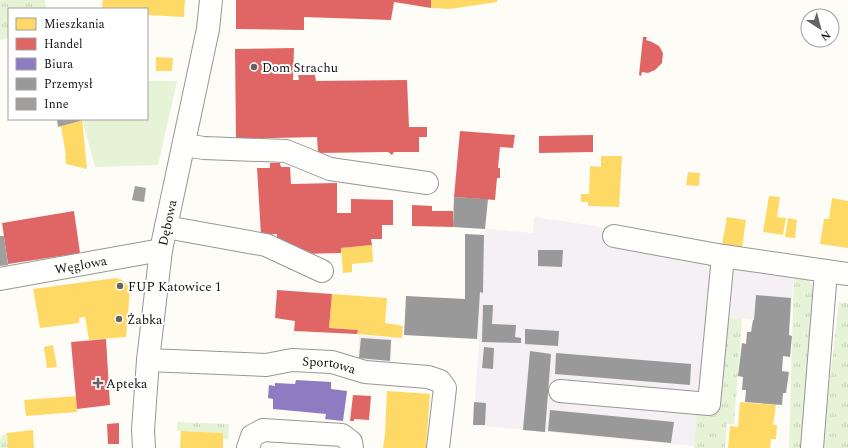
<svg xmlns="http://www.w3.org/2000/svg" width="848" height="448" viewBox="0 0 848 448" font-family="Spectral,serif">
  <defs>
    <pattern id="grass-tufts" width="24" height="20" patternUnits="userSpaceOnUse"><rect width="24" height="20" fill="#e7f3d7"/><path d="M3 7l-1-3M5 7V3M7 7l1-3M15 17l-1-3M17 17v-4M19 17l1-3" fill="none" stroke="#c5cfb8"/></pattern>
  </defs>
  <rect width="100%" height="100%" fill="#fdfcf7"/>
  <g fill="#f5f0f3">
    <polygon points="534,217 641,233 713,262 694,446 473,425 479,344 477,339 480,292 483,292 484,235 485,229 533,233"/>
    <polygon points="728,265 794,273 790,323 722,317"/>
    <polygon points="359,335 392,338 390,362 358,360"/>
  </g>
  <g fill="url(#grass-tufts)">
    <polygon points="0,0 45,0 46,9 9,9 9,38 0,40"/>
    <polygon points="794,273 808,278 815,289 802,448 789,448"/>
    <polygon points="839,302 848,303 848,448 822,448"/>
    <polygon points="722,317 742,319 734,424 727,424 725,448 694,448 697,414 714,414"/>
    <polygon points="177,422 229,424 228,440 223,439 223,433 177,431"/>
    <path d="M7,433l1,15h-8c0,-9 0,-12 7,-15z"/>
  </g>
  <polygon fill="#e7f3d7" points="147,81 177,81 158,165 95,167 82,119 147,119"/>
  <g fill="#ffd966">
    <polygon points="103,0 185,0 184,17 147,15 147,9 102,9"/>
    <polygon points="431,0 497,0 497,2 450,9 431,8"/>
    <polygon points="156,57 173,58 172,71 156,71"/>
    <polygon points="80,119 82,119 87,169 66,164 65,156 66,156 61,126 80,121"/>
    <polygon points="601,156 622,156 619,207 588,206 588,202 581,202 581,194 589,194 590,166 601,167"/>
    <polygon points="688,172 700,173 699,186 686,185"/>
    <polygon points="769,196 780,197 777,217 786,218 783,235 763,232"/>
    <polygon points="832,198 848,201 848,248 820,244 824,219 829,219"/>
    <polygon points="727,217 746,220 742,248 722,245"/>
    <polygon points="788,218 797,220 795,238 785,237"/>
    <polygon points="372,245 373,262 352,264 352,272 343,273 341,248"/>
    <polygon points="116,278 122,280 128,286 128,290 130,290 126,337 89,340 85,317 79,318 79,323 40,328 33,289"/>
    <polygon points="332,294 387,298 385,323 403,326 402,338 357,334 358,330 329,328"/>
    <polygon points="53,345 57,367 47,368 44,347"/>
    <polygon points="387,391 430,394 426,448 383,448 385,434"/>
    <polygon points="76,396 77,412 26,416 24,400"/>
    <polygon points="740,402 776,405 773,425 777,425 776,439 771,439 770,448 728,448 730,426 738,427"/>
    <polygon points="33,430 34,448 8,448 7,433"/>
    <polygon points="181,431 223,433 223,448 180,448"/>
  </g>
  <g fill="#e06666">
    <polygon points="236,0 431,0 431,8 394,2 391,20 304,17 304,30 236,29"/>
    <polygon points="643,37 647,37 646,40 652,42 659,46 663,53 662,63 655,70 648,73 642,72 641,76 639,75"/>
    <polygon points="294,48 293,80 299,80 298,75 315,75 316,81 407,80 409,127 427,127 427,137 419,137 419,152 394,152 392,155 388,152 318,153 317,137 236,139 235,49"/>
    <polygon points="460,131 515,135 513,148 500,147 498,168 500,168 500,178 497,178 495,200 454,197"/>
    <polygon points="593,135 593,152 539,153 539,136"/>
    <polygon points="270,163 280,163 281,167 290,167 291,184 337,183 337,213 351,213 351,199 393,200 393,225 382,225 382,239 371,239 372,245 341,248 341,253 300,254 277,244 277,234 261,235 257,168 270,168"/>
    <polygon points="412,205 432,206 432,211 453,211 453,227 412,226"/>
    <polygon points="74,211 80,253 8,264 2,223"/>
    <polygon points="277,290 332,294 329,328 358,330 357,334 294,331 295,321 275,318"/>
    <polygon points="106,339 110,405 77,409 71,342"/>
    <polygon points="353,395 371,396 369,420 354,419 354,421 350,421"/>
    <polygon points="119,423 119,444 108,444 107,424"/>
  </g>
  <polygon fill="#8e7cc3" points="296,380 331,382 331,389 347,391 343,421 325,419 326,414 273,409 273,399 268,398 269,385 275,386 275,383 295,384"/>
  <g fill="#999">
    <polygon points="454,197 488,199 485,229 453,227"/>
    <polygon points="465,234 484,235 483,293 480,292 477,339 404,335 406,296 465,299"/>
    <polygon points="538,250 563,250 562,267 538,266"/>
    <polygon points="756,295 791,298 789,335 792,336 790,357 783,356 782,371 789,372 786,393 783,393 782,405 745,402 746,390 742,390 743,377 738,376 742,343 746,344 747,332 751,332 753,320 754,320"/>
    <polygon points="483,305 493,305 492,324 516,325 515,337 521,338 521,343 482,342"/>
    <polygon points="525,329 559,331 558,346 525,344"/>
    <polygon points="361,338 391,340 390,361 359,358"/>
    <polygon points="484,347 494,348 493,369 482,368"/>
    <polygon points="530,351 551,354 545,432 523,430"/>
    <polygon points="556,353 691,364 690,385 555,374"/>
    <polygon points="474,402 486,403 485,425 473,425"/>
    <polygon points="550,410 674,422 671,443 548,431"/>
  </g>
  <g fill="#a19f9c">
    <polygon points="57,119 80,119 80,121 58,127"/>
    <polygon points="135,186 146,188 144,202 132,200"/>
    <polygon points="0,236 4,236 8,265 0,266"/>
  </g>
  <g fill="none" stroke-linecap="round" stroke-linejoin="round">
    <defs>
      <g id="minor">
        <polyline points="184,145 204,148 286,151 330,169 427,183"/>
        <polyline points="166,227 266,245 322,271"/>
        <polyline points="614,236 723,256 848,274"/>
        <path id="s1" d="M0,279l161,-29"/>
        <path id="s2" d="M148,360l118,5 26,-5 40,2 33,10 63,5 12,4 5,7 -7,60"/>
        <polyline points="560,391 709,404 723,256"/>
        <path id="s3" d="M144,448l-1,-18 5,-70 13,-110 47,-221 3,-29"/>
        <polyline points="248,448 252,436 263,430 342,435 351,442 352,448"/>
        <polyline points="812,448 826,271"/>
      </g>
    </defs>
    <use href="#minor" stroke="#979795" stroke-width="24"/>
    <use href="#minor" stroke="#fffffe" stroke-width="22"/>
  </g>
  <g fill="#646362" stroke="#fff" stroke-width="1.5">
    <circle cx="254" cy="67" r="4"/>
    <circle cx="120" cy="286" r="4"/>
    <circle cx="119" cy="319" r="4"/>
    <path d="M96 377h4v4h4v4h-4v4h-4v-4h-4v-4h4z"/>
  </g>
  <g text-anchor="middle" stroke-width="4" stroke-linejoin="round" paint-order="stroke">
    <g font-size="13" fill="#111" stroke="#fff" text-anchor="start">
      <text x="262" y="72">Dom Strachu</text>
      <text x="128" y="291">FUP Katowice 1</text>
      <text x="127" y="324">Żabka</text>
      <text x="106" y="388">Apteka</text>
    </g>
    <g font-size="13" fill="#111" stroke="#fff">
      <text dy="5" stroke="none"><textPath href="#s3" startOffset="227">Dębowa</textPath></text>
      <text dy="5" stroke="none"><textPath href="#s1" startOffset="82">Węglowa</textPath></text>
      <text dy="5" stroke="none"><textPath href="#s2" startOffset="182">Sportowa</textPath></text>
    </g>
  </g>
  <rect x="8" y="8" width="140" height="112" fill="#ffffff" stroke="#a0a0a0"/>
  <rect x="16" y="18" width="20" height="12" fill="#ffd966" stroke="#a0a0a0"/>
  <text x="44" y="28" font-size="12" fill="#111111">Mieszkania</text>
  <rect x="16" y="38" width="20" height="12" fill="#e06666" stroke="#a0a0a0"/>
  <text x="44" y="48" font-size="12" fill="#111111">Handel</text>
  <rect x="16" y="58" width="20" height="12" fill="#8e7cc3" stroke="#a0a0a0"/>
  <text x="44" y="68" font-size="12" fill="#111111">Biura</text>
  <rect x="16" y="78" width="20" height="12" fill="#999999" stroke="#a0a0a0"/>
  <text x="44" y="88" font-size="12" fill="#111111">Przemysł</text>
  <rect x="16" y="98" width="20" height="12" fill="#a19f9c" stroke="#a0a0a0"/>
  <text x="44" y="108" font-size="12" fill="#111111">Inne</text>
  <g transform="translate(820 28) rotate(144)"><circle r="19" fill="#ffffff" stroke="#a0a0a0"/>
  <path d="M0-3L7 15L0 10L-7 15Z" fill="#646362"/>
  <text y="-6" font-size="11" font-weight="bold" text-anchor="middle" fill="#111111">N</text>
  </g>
</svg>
